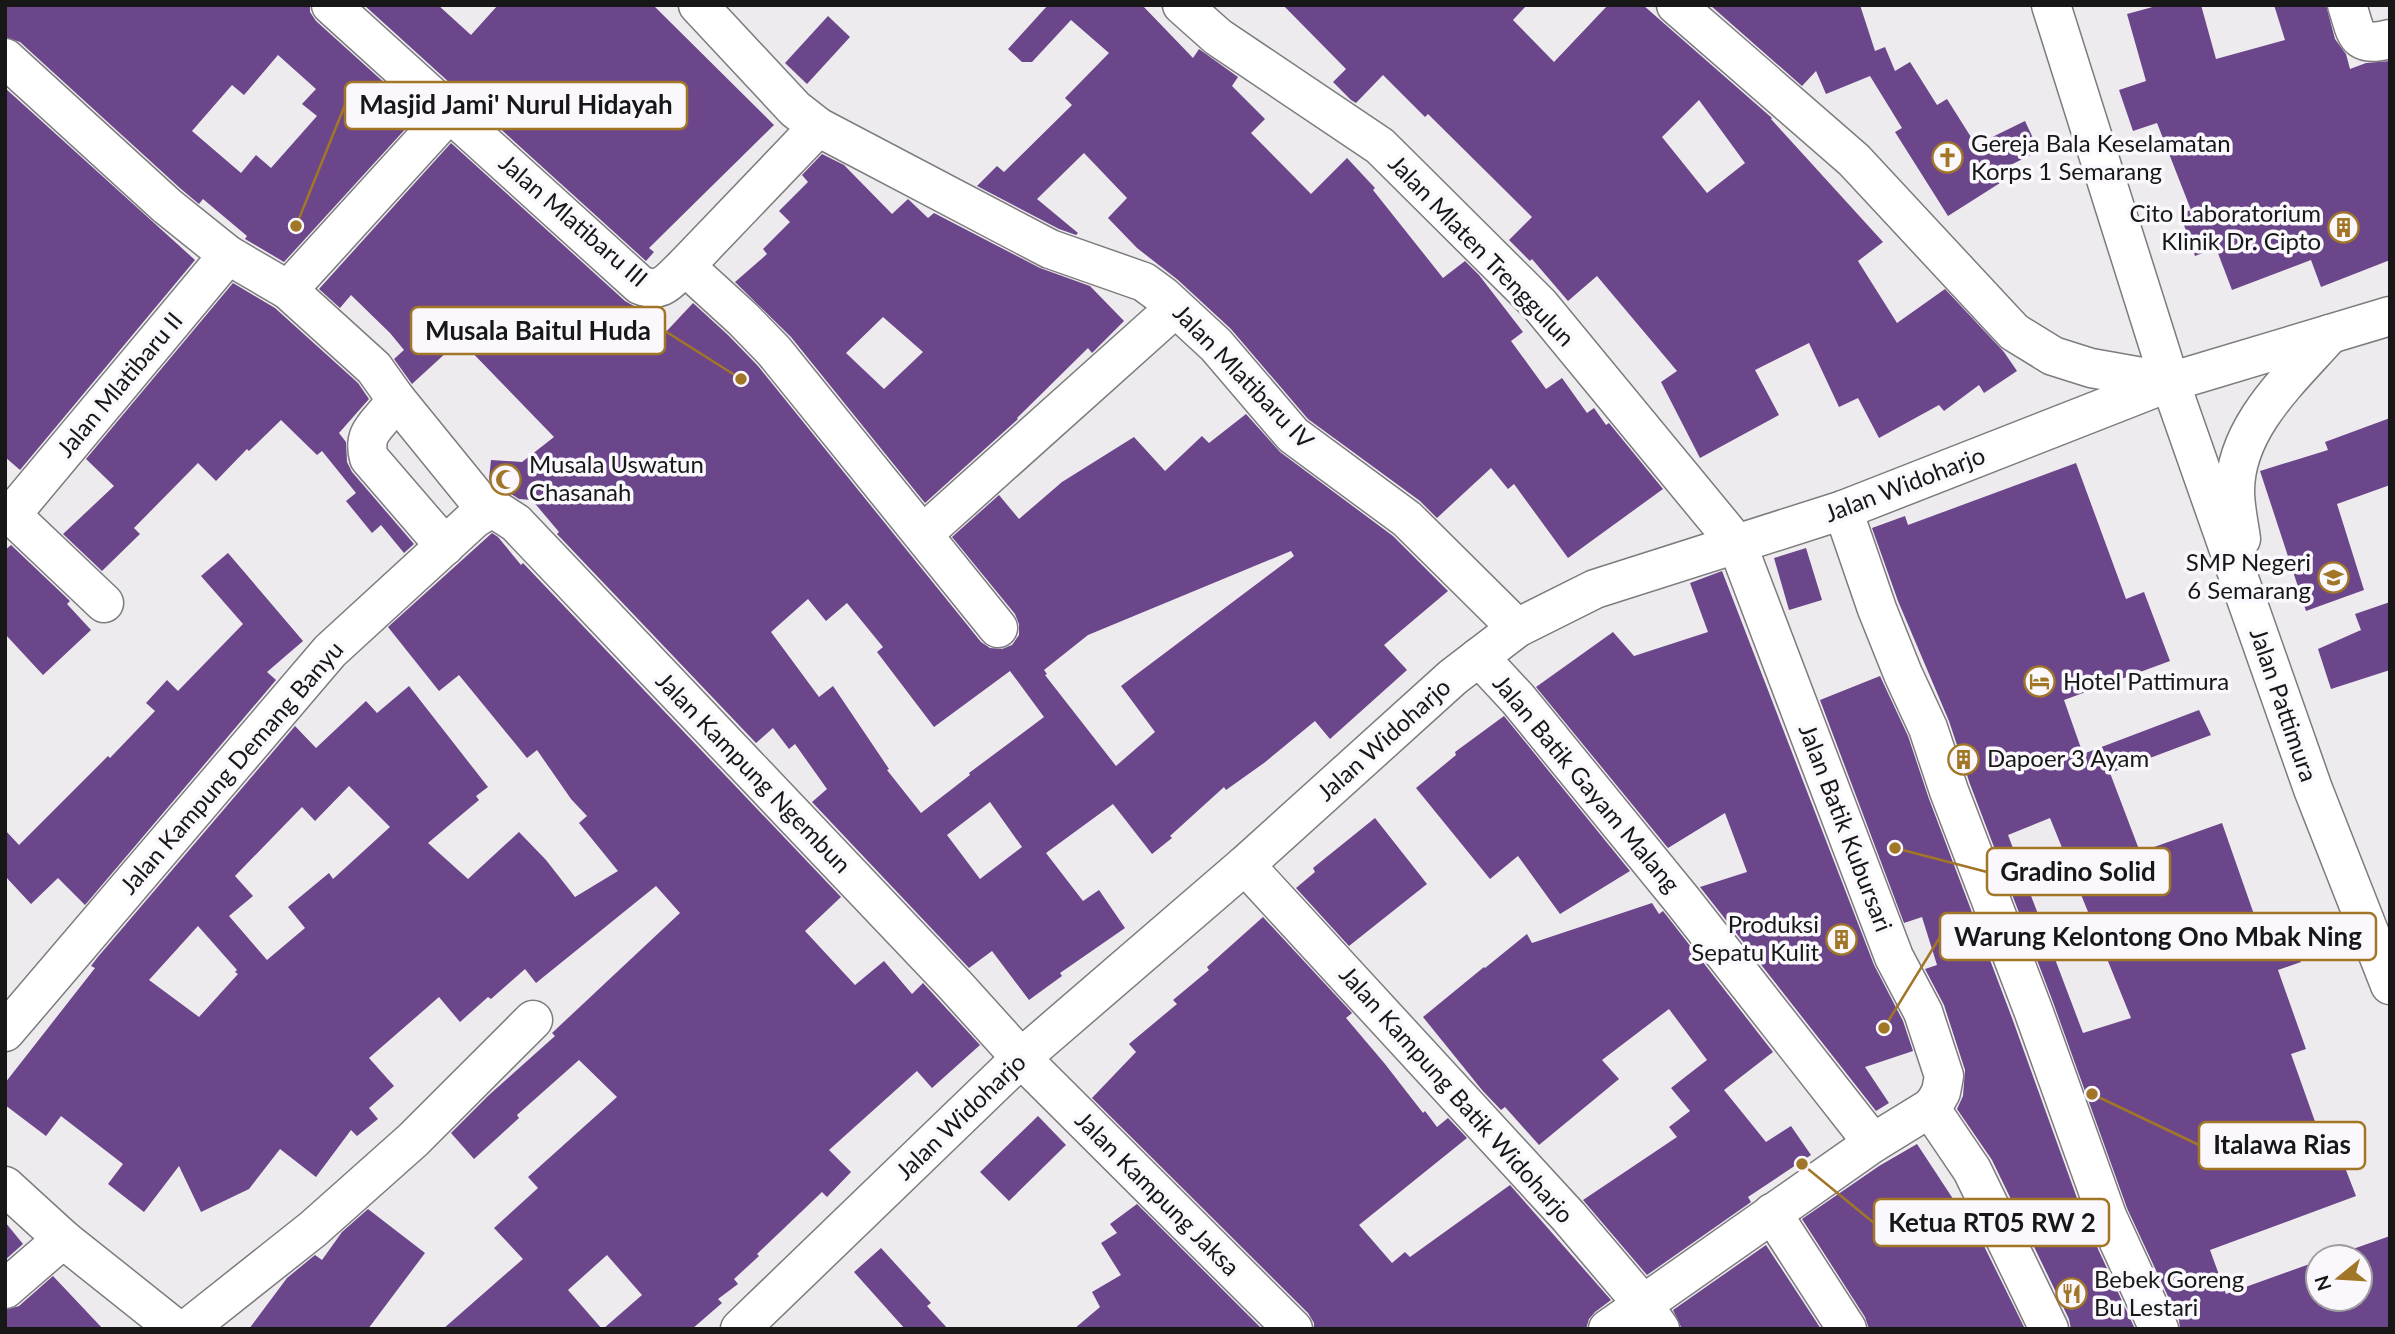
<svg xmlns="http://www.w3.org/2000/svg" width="2395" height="1334" viewBox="0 0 2395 1334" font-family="Lato,sans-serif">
  <rect width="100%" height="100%" fill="#edebee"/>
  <g fill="#6c468a" fill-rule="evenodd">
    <path d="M5,5h305v7l6,9 103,93 -135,148 -39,-23 2,-3 -44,-37 -4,5 -18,-15 -161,-147 -15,-5zM278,55l38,34 -14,15 15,12 -46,52 -15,-13 -15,18 -49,-42 40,-46 12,10z"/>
    <polygon points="364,5 438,5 471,35 498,5 653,5 774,125 649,248 654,252 646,261"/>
    <polygon points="1048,5 1142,5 1193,58 1199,49 1238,77 1232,86 1265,119 1251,133 1311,194 1347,158 1375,188 1373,190 1443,278 1465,261 1479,275 1523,332 1511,341 1546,389 1562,378 1587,413 1594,408 1606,425 1609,423 1663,489 1568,558 1514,484 1508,489 1491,468 1437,518 1420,501 1308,419 1231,329 1178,280 1137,248 1108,218 1127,198 1084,153 1037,199 1078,233 1076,235 1059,229 977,186 997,166 1004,172 1072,105 1065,98 1109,53 1071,20 1032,62 1022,62 1008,49"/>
    <path d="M1283,5h244l-14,15 41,42 54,-57h35l129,113 -1,1 112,123 -25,19 39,62 48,-34 59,63 13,19 -33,22 -5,-8 -35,26 -5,-6 -60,33 -21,-40 -19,9 -30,-64 -54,27 24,45 -79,43 -39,-76 16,-11 -80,-95 -29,25 -36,-42 -2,2 -21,-21 23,-23 -104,-103 -3,3 -42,-42 -27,28 -5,-3 -18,-18 13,-13zM1699,100l46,63 -38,30 -45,-56z"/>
    <polygon points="1710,5 1860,5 1875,51 1885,47 1895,71 1910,62 1937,105 1947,99 1976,145 2025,121 2039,151 1994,173 2000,183 1948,216 1895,132 1902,128 1870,76 1826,94 1816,71 1802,86"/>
    <polygon points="2160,5 2201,5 2216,59 2285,40 2274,5 2326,5 2335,39 2346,54 2350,69 2366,63 2390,61 2390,260 2321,287 2311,260 2232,290 2216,248 2195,256 2180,214 2191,210 2157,123 2133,131 2119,90 2146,81 2127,14"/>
    <polygon points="828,16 850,37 807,84 785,63"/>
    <polygon points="5,88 195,260 20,470 5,457"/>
    <path d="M451,143l174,158 9,5 22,25 3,-2 5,5 29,-31 35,32 30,31 223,276 9,6 12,1 10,-4 7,-10v-11l-4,-10 -63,-77 47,-42 20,24 43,-37 72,-45 31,34 37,-35 7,7 37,-29 34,38 113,84 55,55 -64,54 23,25 -77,69 -15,-18 -51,42 -38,27 -2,-3 -54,49 2,2 -20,16 -39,-50 -67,49 37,48 16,-11 26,38 -65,45 2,3 -33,24 -37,-49 -23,17 -157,-166 15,-13 -32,-45 -6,5 -16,-21 -17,15 -199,-209 2,-2 -27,-32 -13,-1 -11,-7 -11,-3 -8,-10 2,-19 31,2 32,-25 -94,-97 -48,44 -18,-25 10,-9 -14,-17 -39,-38 -11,13 -21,-19zM1291,551l3,5 -173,130 34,46 -39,34 -71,-91 2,-1 -3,-4 44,-35zM808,599l18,22 21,-18 36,44 -6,5 57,75 76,-56 34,46 -75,56 1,2 -49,38 -34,-43 2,-1 -56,-83 -14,11 -48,-65zM990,802l32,45 -42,32 -33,-44z"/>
    <path d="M822,154l22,11 48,49 16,-15 20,19 6,-5 106,55 50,18 34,35 -32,32 -4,-5 -71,70 1,1 -93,84 -134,-166 -56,-55 32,-28 -4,-5 27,-27 -11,-11 29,-29 -6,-7zM883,317l40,35 -39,37 -38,-36z"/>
    <polygon points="233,283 275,308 358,383 369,399 339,433 346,442 347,462 352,472 414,544 404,553 381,525 372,533 346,501 356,493 322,451 317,455 281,420 249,451 247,449 216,481 198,463 134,528 140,534 102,571 63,534 114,486 86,459"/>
    <polygon points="2390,418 2390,485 2337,504 2364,590 2306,611 2260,471 2328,450 2325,442"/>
    <path d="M2076,463l50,136 18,-7 26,69 -106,39 19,54 116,-44 12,25 -101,38 30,79 82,-29 35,100 26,-9 18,48 -23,8 28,79 -15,5 32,90 11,-5 22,57 -146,54 16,44 92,-33v38h42v-42h-30l60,-21v93h-210l-1,-9 -52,-112 -74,-206 -83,-218 -21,-63 -51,-120 -26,-73 33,-12 3,9zM2050,818l81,200 -48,15 -75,-198z"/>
    <path d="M492,533l6,4 23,28 2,-2 318,334 -36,34 50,54 29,-24 28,33 11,-11 57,62 -48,43 -15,-17 -88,79 22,22 -24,25 -5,-5 -65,62 2,2 -25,23 4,5 -20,15 4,4 -30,26h-89l39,-34 -35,-40 -39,35 34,39h-159l80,-70 -29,-31 44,-40 -10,-11 89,-80 -38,-37 -62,55 2,3 -45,41 -23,-26 38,-38 66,-59 -3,-3 128,-120 -24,-27 -120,97 -11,-14 -34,30 -3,-2 -28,25 -21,-25 -70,61 25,28 -25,22 9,11 -21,17 -6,-6 -35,47 -36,-28 -31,40 -48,23 -22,-46 -35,46 -36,-28 15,-20 -62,-48 -15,20 -41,-31v-22l90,-115 -4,-2 6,-8 198,-232 21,22 50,-47 11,12 32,-27 79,101 -12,9 3,4 -51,43 40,36 51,-47 27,28 29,37 43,-26 -39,-48 8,-7 -16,-17 -34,-49 -10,8 -68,-83 -20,16 -51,-64zM349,786l41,41 -57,52 -4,-6 -41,34 17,21 -38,32 -38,-44 24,-20 -18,-20 67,-69 13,14zM198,926l39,44 -2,2 3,2 -39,43 -50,-37z"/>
    <polygon points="11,545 70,601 67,604 91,630 43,675 5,634 5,550"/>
    <polygon points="1806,548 1822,600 1789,610 1774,558"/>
    <polygon points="228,553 303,641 267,672 276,680 85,905 58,878 31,904 5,876 5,830 19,845 108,756 110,758 155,711 146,703 167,680 178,691 243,624 201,576"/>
    <polygon points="1722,571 1874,965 1903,1021 1913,1051 1865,1067 1889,1103 1876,1111 1700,887 1747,872 1725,813 1668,848 1536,687 1613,632 1634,656 1708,632 1690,583"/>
    <polygon points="2390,602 2390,670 2331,689 2318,649 2361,630 2355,614"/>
    <polygon points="1880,676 1908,736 1929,799 2012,1018 2086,1223 2135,1329 2071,1329 2069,1319 1992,1160 1957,1109 1963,1096 1965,1070 1944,1005 1925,969 1937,965 1922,917 1904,923 1820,700"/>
    <polygon points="1504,716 1630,871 1560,914 1518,856 1490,879 1416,788 1456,755 1455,752"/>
    <polygon points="1375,818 1427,884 1349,946 1296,888 1315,872 1313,868"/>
    <polygon points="1652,903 1659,914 1663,911 1773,1052 1724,1090 1766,1142 1791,1126 1811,1155 1748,1197 1751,1202 1647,1275 1583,1200 1677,1137 1669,1127 1690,1111 1671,1088 1707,1060 1669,1009 1602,1060 1619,1079 1539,1145 1505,1107 1501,1110 1482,1090 1423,1017 1484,967 1485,968 1527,934 1532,943"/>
    <polygon points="1263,917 1352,1013 1346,1018 1385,1064 1423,1113 1425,1111 1437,1127 1448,1118 1467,1138 1359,1225 1392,1263 1405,1252 1410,1257 1510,1185 1611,1300 1595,1312 1589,1319 1586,1329 1314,1329 1314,1323 1308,1313 1092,1098 1136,1052 1129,1044 1177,1004 1173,1000 1209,970 1207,967"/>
    <polygon points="1038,1116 1066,1145 1009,1201 980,1172"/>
    <polygon points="1917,1144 1984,1246 2025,1329 1869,1329 1865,1317 1802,1219 1879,1166"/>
    <polygon points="1137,1204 1262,1329 1074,1329 1100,1307 1092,1292 1121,1275 1101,1243 1117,1233 1110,1224"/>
    <polygon points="368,1209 425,1253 368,1329 249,1329 287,1278 315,1255 322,1260 342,1232"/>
    <polygon points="5,1222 23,1244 5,1260"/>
    <polygon points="1766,1245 1821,1329 1682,1329 1673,1310"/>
    <polygon points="881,1248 931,1303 927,1306 948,1329 905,1329 854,1272"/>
    <polygon points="53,1276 103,1329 5,1329 5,1310 19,1306"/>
  </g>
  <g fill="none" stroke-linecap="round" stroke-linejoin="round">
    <defs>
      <g id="minor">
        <path d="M331,5l309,280c22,9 29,-4 45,-19l133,-139"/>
        <polyline points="698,5 795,109 818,127 1050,249 1144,282 1163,296 1216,345 1293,435 1407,519 1517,628"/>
        <polyline points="1182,5 1218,37 1380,146 1540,305 1737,544 1894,957 1923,1012 1944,1076 1941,1092 1936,1101 1930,1108 1873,1143 1608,1329"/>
        <polyline points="1676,5 1854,160 2014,332 2053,356 2091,368 2170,382"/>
        <path d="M2347,5c10,30 7,43 43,34"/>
        <path d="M5,58l162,148 61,49 60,35 86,78 22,31c-14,25 -35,30 -27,59l76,88"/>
        <polyline points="685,266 743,319 774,351 998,628"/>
        <polyline points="288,290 450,112"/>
        <polyline points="396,399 487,511"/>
        <polyline points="5,509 104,603"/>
        <polyline points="1843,510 1877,609 1903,674 1928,728 1949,791 2033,1010 2107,1216 2159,1329"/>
        <polyline points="11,515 228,255"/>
        <polyline points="923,534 1175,308"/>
        <polyline points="1479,657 1518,699 1682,900 1873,1143"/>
        <polyline points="1245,865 1569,1217 1642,1303 1660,1329"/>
        <polyline points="5,1032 330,651 475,518 487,511 496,510 516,523 955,985 1021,1058 1293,1329"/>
        <polyline points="1930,1108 1972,1170 2049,1329"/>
        <polyline points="1772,1213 1847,1329"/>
        <polyline points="5,1289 63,1239"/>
        <polyline points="187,1329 313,1229 413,1140 533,1020"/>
      </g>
      <g id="major">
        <polyline points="2051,5 2170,382 2313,789 2390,985"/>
        <path d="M2241,539c-2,-15 -6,-32 -6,-48 0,-64 56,-113 95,-157"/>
      </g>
      <g id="highway">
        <polyline points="5,1186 63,1239 176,1329"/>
        <polyline points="740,1329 1021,1058 1245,865 1453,677 1517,628 1595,589 1843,510 2170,382 2390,316"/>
      </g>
    </defs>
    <use href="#minor" stroke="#7c7b7e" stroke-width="41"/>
    <use href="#major" stroke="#7c7b7e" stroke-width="41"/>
    <use href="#highway" stroke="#7c7b7e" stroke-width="41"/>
    <use href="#minor" stroke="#fff" stroke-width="38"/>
    <use href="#major" stroke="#fff" stroke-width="38"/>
    <use href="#highway" stroke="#fff" stroke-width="38"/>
  </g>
  <defs>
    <symbol id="church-ring" viewBox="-11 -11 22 22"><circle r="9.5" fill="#faf8fc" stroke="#a27627" stroke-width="1.5"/><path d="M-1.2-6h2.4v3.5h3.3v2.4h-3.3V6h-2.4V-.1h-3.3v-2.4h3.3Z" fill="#a27627"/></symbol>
    <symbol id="building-ring" viewBox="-11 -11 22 22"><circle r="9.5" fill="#faf8fc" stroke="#a27627" stroke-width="1.5"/><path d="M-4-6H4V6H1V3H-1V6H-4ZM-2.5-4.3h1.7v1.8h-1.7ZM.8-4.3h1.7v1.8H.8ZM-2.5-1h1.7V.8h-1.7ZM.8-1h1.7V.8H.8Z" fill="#a27627"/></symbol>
    <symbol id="mosque-ring" viewBox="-11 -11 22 22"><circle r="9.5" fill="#faf8fc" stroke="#a27627" stroke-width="1.5"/><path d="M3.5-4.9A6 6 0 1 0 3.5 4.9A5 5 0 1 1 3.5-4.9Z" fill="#a27627"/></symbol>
    <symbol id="school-ring" viewBox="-11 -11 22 22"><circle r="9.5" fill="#faf8fc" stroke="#a27627" stroke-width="1.5"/><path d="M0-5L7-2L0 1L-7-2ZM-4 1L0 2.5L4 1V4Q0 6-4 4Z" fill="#a27627"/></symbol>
    <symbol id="hotel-ring" viewBox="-11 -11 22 22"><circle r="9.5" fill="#faf8fc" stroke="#a27627" stroke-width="1.5"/><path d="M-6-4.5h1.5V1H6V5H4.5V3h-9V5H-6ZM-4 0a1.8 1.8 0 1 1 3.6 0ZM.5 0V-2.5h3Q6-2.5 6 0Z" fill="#a27627"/></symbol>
    <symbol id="restaurant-ring" viewBox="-11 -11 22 22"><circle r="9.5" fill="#faf8fc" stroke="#a27627" stroke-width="1.5"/><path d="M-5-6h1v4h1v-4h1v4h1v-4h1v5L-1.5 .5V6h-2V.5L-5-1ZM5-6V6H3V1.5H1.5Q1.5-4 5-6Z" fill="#a27627"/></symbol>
  </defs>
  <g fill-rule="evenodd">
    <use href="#church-ring" x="1930" y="140" width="35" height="35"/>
    <use href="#building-ring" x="2326" y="210" width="35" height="35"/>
    <use href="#mosque-ring" x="488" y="462" width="35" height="35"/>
    <use href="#school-ring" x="2316" y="560" width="35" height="35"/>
    <use href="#hotel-ring" x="2022" y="664" width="35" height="35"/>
    <use href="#building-ring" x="1946" y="742" width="35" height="35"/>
    <use href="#building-ring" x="1824" y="922" width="35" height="35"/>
    <use href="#restaurant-ring" x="2054" y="1276" width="35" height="35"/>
  </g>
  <g text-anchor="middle" stroke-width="7" stroke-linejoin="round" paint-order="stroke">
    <g font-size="24" fill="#171718" stroke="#faf8fc" text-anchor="start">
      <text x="1971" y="152">Gereja Bala Keselamatan<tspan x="1971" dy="28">Korps 1 Semarang</tspan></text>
      <text x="2321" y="222" text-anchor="end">Cito Laboratorium<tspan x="2321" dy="28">Klinik Dr. Cipto</tspan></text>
      <text x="529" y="473">Musala Uswatun<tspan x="529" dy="28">Chasanah</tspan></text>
      <text x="2311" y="571" text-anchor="end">SMP Negeri<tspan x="2311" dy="28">6 Semarang</tspan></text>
      <text x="2063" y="690">Hotel Pattimura</text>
      <text x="1987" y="767">Dapoer 3 Ayam</text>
      <text x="1819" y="933" text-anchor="end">Produksi<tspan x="1819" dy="28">Sepatu Kulit</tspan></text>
      <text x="2094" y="1288">Bebek Goreng<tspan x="2094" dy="28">Bu Lestari</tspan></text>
    </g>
    <g font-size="24" fill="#171718" stroke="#faf8fc">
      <text transform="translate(573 221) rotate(41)" y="8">Jalan Mlatibaru III</text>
      <text transform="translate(1481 251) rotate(46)" y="8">Jalan Mlaten Trenggulun</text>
      <text transform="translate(1243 377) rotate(46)" y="8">Jalan Mlatibaru IV</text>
      <text transform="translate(120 385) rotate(-50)" y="8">Jalan Mlatibaru II</text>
      <text transform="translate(1905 485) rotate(-21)" y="8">Jalan Widoharjo</text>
      <text transform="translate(2283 705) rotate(71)" y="8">Jalan Pattimura</text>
      <text transform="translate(1384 740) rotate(-42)" y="8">Jalan Widoharjo</text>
      <text transform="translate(232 768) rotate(-49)" y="8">Jalan Kampung Demang Banyu</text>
      <text transform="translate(753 773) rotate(46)" y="8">Jalan Kampung Ngembun</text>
      <text transform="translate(1586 784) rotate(50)" y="8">Jalan Batik Gayam Malang</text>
      <text transform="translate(1845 828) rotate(69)" y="8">Jalan Batik Kubursari</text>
      <text transform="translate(1456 1095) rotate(48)" y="8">Jalan Kampung Batik Widoharjo</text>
      <text transform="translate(961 1117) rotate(-44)" y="8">Jalan Widoharjo</text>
      <text transform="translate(1157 1194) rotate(45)" y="8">Jalan Kampung Jaksa</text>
    </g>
  </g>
  <path fill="none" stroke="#a27627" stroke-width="2.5" d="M296 226L345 105M741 379L665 331M1895 848L1987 872M1884 1028L1940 937M2092 1094L2199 1145M1802 1164L1874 1223"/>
  <g fill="#a27627" stroke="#faf8fc" stroke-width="2.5">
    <circle cx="296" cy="226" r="7"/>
    <circle cx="741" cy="379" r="7"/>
    <circle cx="1895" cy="848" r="7"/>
    <circle cx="1884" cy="1028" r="7"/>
    <circle cx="2092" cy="1094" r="7"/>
    <circle cx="1802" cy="1164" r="7"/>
  </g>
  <g fill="#faf8fc" stroke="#a27627" stroke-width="2.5">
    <rect x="345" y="82" width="342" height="47" rx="7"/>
    <rect x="411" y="307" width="254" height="47" rx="7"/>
    <rect x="1987" y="848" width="183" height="47" rx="7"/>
    <rect x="1940" y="913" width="436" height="47" rx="7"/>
    <rect x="2199" y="1122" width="166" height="47" rx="7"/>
    <rect x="1874" y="1199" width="235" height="47" rx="7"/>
  </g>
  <g font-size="26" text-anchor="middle" font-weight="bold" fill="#171718">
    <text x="516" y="114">Masjid Jami' Nurul Hidayah</text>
    <text x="538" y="340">Musala Baitul Huda</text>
    <text x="2078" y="881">Gradino Solid</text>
    <text x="2158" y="946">Warung Kelontong Ono Mbak Ning</text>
    <text x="2282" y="1154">Italawa Rias</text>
    <text x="1992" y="1232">Ketua RT05 RW 2</text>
  </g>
  <rect width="2395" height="1334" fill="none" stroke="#171718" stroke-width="14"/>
  <g transform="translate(2339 1278) rotate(252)"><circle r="33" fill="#faf8fc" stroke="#9f9ea1" stroke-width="2"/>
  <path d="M0-5L12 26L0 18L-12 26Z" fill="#a27627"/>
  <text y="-10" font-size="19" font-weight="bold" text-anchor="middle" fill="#171718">N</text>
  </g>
</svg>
